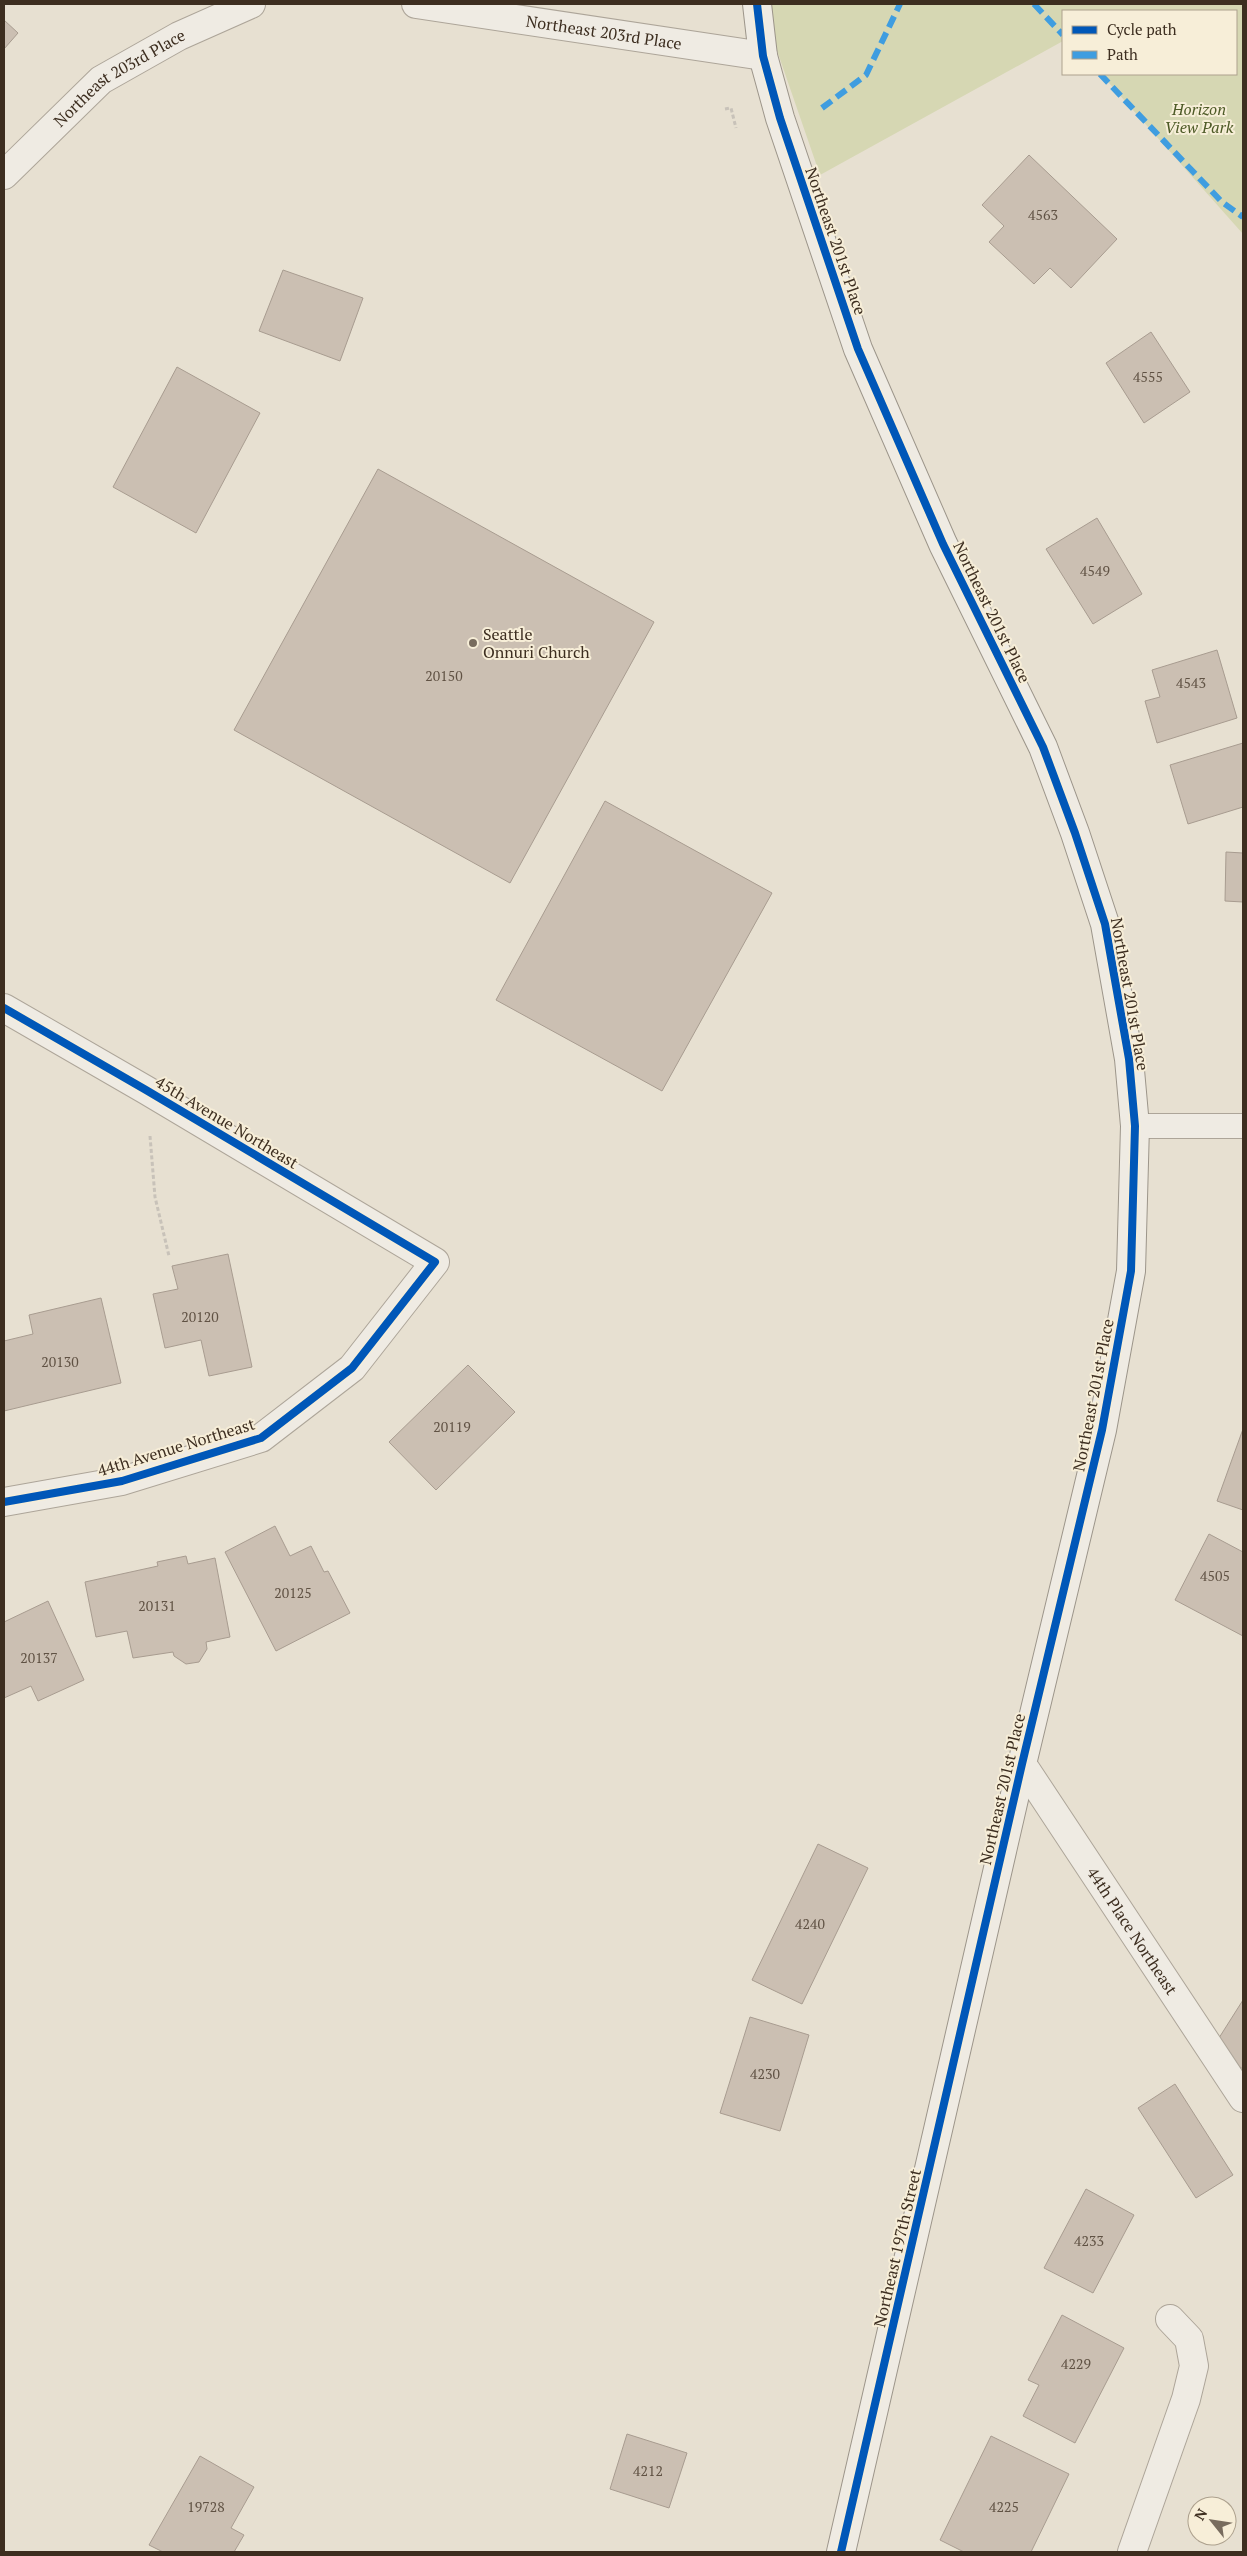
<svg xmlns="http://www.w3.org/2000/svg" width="1247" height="2556" viewBox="0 0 1247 2556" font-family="'PT Serif',serif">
  <rect width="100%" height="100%" fill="#e7e0d1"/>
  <polygon fill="#d6d7b3" points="761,4 1243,4 1243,234 1101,74 1236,74 1236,11 1063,11 1063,41 820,175"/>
  <g fill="#cbbfb2" stroke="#a89c90">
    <polygon points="4,20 18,33 4,49"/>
    <polygon points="1029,155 1117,239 1071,288 1050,268 1034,284 989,242 1004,226 982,205"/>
    <polygon points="283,270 363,298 340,361 259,331"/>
    <polygon points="1151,332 1190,392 1144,423 1106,363"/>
    <polygon points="177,367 260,413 196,533 113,487"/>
    <polygon points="378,469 654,622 510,883 234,730"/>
    <polygon points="1097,518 1142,594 1093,624 1046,549"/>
    <polygon points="1217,650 1237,718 1157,743 1145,701 1160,697 1152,670"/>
    <polygon points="1243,743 1243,807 1188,824 1170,765"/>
    <polygon points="605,801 772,893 662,1091 496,1000"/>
    <polygon points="1226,852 1243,853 1243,902 1225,901"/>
    <polygon points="228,1254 252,1367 209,1376 201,1340 165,1348 153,1294 178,1289 172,1266"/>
    <polygon points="101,1298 121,1383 4,1411 4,1341 33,1334 29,1315"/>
    <polygon points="468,1365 515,1412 436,1490 389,1442"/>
    <polygon points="1243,1429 1243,1510 1217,1501"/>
    <polygon points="275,1526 290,1556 311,1546 324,1572 328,1571 350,1613 276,1651 225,1552"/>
    <polygon points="1209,1534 1243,1552 1243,1636 1175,1600"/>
    <polygon points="186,1556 188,1564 215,1558 230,1637 206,1642 207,1649 199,1662 186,1664 174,1656 173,1652 133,1658 127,1631 96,1637 85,1582 158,1566 157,1562"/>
    <polygon points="48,1601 84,1680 38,1701 31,1686 4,1698 4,1622"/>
    <polygon points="818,1844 868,1868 802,2004 752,1980"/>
    <polygon points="1243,2000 1243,2069 1212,2049"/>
    <polygon points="750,2017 809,2035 780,2131 720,2113"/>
    <polygon points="1175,2084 1233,2175 1196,2198 1138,2108"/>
    <polygon points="1086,2189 1134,2215 1093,2293 1044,2268"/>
    <polygon points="1062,2315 1124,2348 1075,2443 1023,2416 1039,2385 1028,2380"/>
    <polygon points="627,2434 687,2453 669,2508 610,2489"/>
    <polygon points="991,2436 1069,2474 1031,2552 964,2552 940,2540"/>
    <polygon points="200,2456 254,2487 231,2528 244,2535 234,2552 163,2552 149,2545"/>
  </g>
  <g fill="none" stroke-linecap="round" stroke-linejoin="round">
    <defs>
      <polyline id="lane" points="1135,1126 1243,1126"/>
      <g id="street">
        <path id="s1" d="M416,4l347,52"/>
        <path id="s2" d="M4,175l97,-95 78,-44 72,-32"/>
        <polyline points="4,1008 146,1090 435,1262 352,1368 261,1438 122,1481 4,1502"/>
        <path id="s3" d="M1022,1764l221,334"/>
        <polyline points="1132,2552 1186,2399 1194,2366 1189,2339 1170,2319"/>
      </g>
      <polyline id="secondary" points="757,4 763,56 780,118 858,349 943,544 1043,747 1075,833 1105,924 1129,1059 1135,1126 1131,1271 1102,1430 1022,1764 841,2552"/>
    </defs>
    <use href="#lane" stroke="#ada599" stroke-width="26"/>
    <use href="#street" stroke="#ada599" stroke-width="30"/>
    <use href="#secondary" stroke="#9c958a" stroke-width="30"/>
    <g stroke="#c8c2b9" stroke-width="3" stroke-dasharray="4 2.5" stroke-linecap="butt">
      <polyline points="725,109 731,108 736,128"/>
      <polyline points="150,1136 155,1197 169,1256"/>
    </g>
    <use href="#lane" stroke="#efebe3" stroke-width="24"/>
    <use href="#street" stroke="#efebe3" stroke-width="28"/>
    <use href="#secondary" stroke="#efebe3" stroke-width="28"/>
    <g stroke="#3f9de0" stroke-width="6" stroke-dasharray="12 6" stroke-linecap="butt">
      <polyline points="1034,4 1063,35"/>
      <polyline points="1100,74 1222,202 1243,217"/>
      <polyline points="822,108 866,75 900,4"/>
    </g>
    <defs>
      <g id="cycleway">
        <polyline points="757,4 763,56 780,118 858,349 943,544 1043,747 1075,833 1105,924 1129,1059 1135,1126 1131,1271 1102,1430 1022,1764 841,2552"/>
        <polyline points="4,1008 146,1090 435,1262 352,1368 261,1438 122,1481 4,1502"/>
      </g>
    </defs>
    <use href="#cycleway" stroke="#f7eed8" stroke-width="11"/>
    <use href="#cycleway" stroke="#0057b8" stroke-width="8"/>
  </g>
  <circle fill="#786c5e" stroke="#f7eed8" stroke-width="2" cx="473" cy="643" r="5"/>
  <g text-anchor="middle" stroke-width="4" stroke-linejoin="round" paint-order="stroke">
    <g font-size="14" fill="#605244">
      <text x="1043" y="220">4563</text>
      <text x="1148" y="382">4555</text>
      <text x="1095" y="576">4549</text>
      <text x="444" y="681">20150</text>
      <text x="1191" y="688">4543</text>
      <text x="200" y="1322">20120</text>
      <text x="60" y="1367">20130</text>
      <text x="452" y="1432">20119</text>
      <text x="1215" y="1581">4505</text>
      <text x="293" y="1598">20125</text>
      <text x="157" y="1611">20131</text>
      <text x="39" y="1663">20137</text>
      <text x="810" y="1929">4240</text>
      <text x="765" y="2079">4230</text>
      <text x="1089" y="2246">4233</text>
      <text x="1076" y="2369">4229</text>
      <text x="648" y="2476">4212</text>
      <text x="206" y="2512">19728</text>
      <text x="1004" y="2512">4225</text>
    </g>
    <g font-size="16" fill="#3d2e20" stroke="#f7eed8">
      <text dy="6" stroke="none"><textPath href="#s1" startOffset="190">Northeast 203rd Place</textPath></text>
      <text dy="6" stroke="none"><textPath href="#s2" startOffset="152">Northeast 203rd Place</textPath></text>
      <text transform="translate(836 241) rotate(71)" y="6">Northeast 201st Place</text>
      <text transform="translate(992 612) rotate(64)" y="6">Northeast 201st Place</text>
      <text transform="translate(1130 994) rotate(80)" y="6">Northeast 201st Place</text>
      <text transform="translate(227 1122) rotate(31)" y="6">45th Avenue Northeast</text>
      <text transform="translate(1093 1395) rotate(-79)" y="6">Northeast 201st Place</text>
      <text transform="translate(176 1447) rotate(-17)" y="6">44th Avenue Northeast</text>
      <text transform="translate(1002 1789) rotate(-77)" y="6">Northeast 201st Place</text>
      <text dy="6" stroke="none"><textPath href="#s3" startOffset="200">44th Place Northeast</textPath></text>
      <text transform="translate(897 2248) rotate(-77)" y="6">Northeast 197th Street</text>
    </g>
    <g font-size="16" font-style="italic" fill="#4d5a26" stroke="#f7eed8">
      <text x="1199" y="115">Horizon<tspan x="1199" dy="18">View Park</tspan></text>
    </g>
    <g font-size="16" fill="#3d2e20" stroke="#f7eed8" text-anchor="start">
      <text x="483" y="640">Seattle<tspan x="483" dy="18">Onnuri Church</tspan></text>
    </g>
  </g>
  <rect width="1247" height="2556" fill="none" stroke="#3d2e20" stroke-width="10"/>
  <rect x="1062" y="10" width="175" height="65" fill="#f7eed8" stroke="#ada18e"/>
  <rect x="1072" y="26" width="25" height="8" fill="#0057b8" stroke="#ada18e"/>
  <text x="1107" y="35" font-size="15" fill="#3d2e20">Cycle path</text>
  <rect x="1072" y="51" width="25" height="8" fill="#3f9de0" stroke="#ada18e"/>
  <text x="1107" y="60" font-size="15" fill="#3d2e20">Path</text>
  <g transform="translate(1212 2521) rotate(300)"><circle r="24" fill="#f7eed8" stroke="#ada18e"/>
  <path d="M0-4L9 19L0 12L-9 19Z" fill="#786c5e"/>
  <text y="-8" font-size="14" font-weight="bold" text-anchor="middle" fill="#3d2e20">N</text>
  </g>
</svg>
